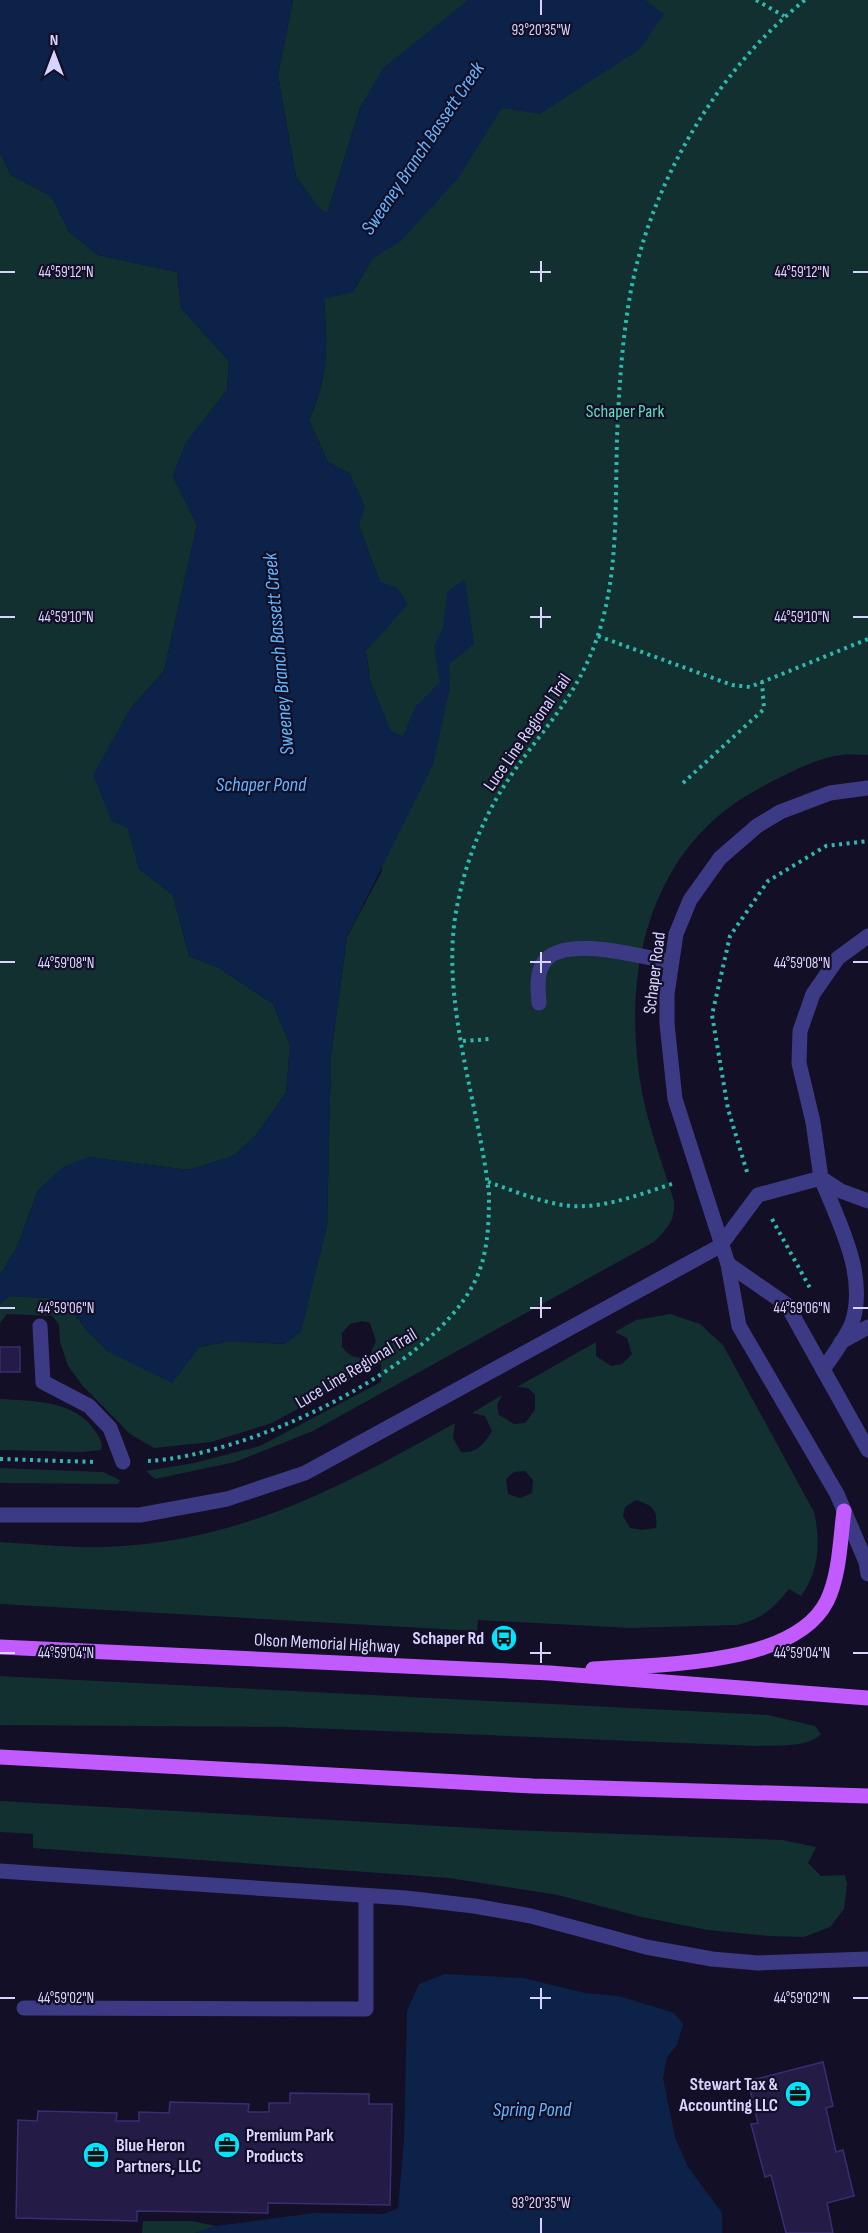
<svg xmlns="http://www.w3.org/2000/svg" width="868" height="2233" viewBox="0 0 868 2233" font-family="'Sofia Sans Condensed',sans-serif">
  <rect width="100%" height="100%" fill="#130f26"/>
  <g fill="#12302f" fill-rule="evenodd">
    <path d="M293,0h575v755c-9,0 -18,-1 -27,0 -24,2 -67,25 -88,37 -107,60 -132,187 -111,300 7,37 21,73 32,109 2,19 -7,28 -20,41l-341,189 -78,31 -80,17 -9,-8 48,-8 66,-17 121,-64v-19l-109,60 -61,19 -57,6 -24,-14 -48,-49 -14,-19 -8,-24 -1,-18 -7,-8 -45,-2 -7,9v-19l9,-8 41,2 20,9 17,24 85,52 27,-36 32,-6 53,3 16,-12 27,-106 4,-171 16,-118 35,-66v-161l-12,-30 -4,-29 14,-69 -21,-56 -9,-52 -22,-12 -19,-42c21,-46 18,-73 15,-122l29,-6 19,-33 11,-189 -23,38 -33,106 -8,-6 -23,-31 -18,-102zM362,1321l8,2 6,18 -6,14c-12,5 -20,2 -28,-8v-14l8,-9z"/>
    <polygon points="0,152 11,175 51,196 69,232 98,255 177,272 181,308 229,361 227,390 186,443 173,476 197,525 164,671 130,709 128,828 139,869 173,895 189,956 219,968 273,1004 290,1045 286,1093 256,1135 234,1156 188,1170 88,1157 38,1190 18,1245 0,1275"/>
    <path d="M670,1314l30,10 23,21 91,167c7,30 5,59 -13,84l-12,-7c-15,19 -27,30 -52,36l-107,3 -152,-8 -1,11 -477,-27v-62c35,2 70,6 105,5 136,-5 236,-60 350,-124l-2,15 8,14c15,2 24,-9 31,-21l-7,-15 -13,-3 30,-18 -5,10 2,10 15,9 11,-1 10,-13v-15l-7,-7 -11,-1 79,-45v14l15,10 11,-2 10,-10 -5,-16 -12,-6 21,-12zM525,1471l8,9 -1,13 -12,5 -12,-4 -2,-15 8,-7zM636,1500c17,6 22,9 20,28l-14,2 -12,-2 -7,-12 2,-9z"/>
    <path d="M0,1399c33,2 76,1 96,33 4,6 7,11 5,18l-18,2 -83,-2z"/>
    <polygon points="0,1468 103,1472 120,1480 118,1484 0,1483"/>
    <path d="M0,1676l768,39 47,11 6,8c-12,14 -46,11 -63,12l-474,-19 -284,-2z"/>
    <polygon points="0,1801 510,1830 782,1840 816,1847 808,1863 821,1876 845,1875 847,1884 844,1909 830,1927 804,1937 769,1936 708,1930 642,1917 558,1895 449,1878 33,1848 33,1834 0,1832"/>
    <polygon points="143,2221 192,2221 216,2226 195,2233 142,2233"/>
  </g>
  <g fill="#0c2248">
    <path d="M0,0h293l-15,75 18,102 23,31 8,6 33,-106 23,-40 85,-68h177l19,14 -24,35 -100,65 -38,-6 -43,69 -58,64 -29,18 -19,33 -29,7c3,51 6,72 -15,121l19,42 22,12 15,32 -6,20 21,56 17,5 11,17 -42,47 4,29 21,51 12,5 12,-29 25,-25 -6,-35 9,-19 4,-36 18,-13 9,65 -25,20 1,23 -17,78 -86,172 -16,118 -4,171 -26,106 -17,12 -53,-3 -32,6 -27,36 -65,-32 -20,-20 -17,-24 -20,-9 -40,-2 -10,8v-29l18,-30 20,-55 25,-23 25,-10 100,13 46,-14 22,-21 30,-42 4,-48 -17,-41 -54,-36 -30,-12 -16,-61 -34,-26 -11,-41 -16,-6 -19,-47 37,-66 34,-38 33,-146 -24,-49 13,-33 41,-53 2,-29 -48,-53 -4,-36 -79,-17 -29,-23 -18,-36 -40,-21 -11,-23z"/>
    <polygon points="445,1974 523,1978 585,1993 619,1996 674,2013 683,2024 677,2045 667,2057 663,2078 675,2137 688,2167 722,2213 722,2233 195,2233 216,2226 314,2213 384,2214 398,2208 404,2139 407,2011 419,1984"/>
  </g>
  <g fill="#241b47" stroke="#3b2d73" stroke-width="1.5">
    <rect x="0" y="1347" width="20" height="25"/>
    <polygon points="823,2062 833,2106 826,2108 836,2152 843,2150 854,2196 827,2203 833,2233 786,2233 771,2175 765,2177 751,2124 758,2123 748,2081"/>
    <polygon points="290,2093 369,2094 369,2104 392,2104 390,2205 268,2203 268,2213 137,2211 137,2221 16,2218 18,2120 37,2121 38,2111 117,2113 116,2121 139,2121 139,2112 169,2113 170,2102 249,2104 248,2112 269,2112 269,2103 290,2103"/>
  </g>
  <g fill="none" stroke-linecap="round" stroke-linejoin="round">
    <g stroke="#2fb8b0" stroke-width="4" stroke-dasharray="3 4.5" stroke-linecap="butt">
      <polyline points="756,0 784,16"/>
      <polyline points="598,636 732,685 750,687 868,639"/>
      <polyline points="683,783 764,709 762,682"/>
      <polyline points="463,1041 490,1039"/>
      <polyline points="747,1172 728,1109 712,1015 730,936 768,881 826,846 868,841"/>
      <path d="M488,1182c24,8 49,19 75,23 37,6 77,-11 112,-22"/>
      <polyline points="772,1219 810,1288"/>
      <polyline points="0,1459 95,1462"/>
      <path d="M148,1461c97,-5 281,-89 326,-178 14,-27 15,-59 15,-89 -10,-89 -47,-187 -34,-276 8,-51 27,-101 57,-144 34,-49 65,-78 85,-136 22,-63 18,-134 20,-200 2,-49 5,-99 14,-148 21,-109 87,-221 174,-290"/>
    </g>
    <g stroke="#3d3a85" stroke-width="15">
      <polyline points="868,788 830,793 780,812 757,826 720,858 690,900 676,934 667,994 667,1024 675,1099 728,1264 739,1326 837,1494 866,1562 868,1574"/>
      <path d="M539,1003c-1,-13 -3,-30 5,-41 20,-28 97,-5 127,0"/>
      <path d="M821,1178c17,43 47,97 31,145 -7,17 -20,33 -29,47"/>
      <polyline points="821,1178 841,1191 868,1201"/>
      <polyline points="728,1264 787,1305 868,1450"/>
      <polyline points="40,1326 43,1382 89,1406 110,1428 123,1462"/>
      <polyline points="841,1342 868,1327"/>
      <polyline points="0,1515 140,1515 227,1499 305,1473 720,1246 758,1195 821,1178 813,1122 799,1063 800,1031 813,994 838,958 868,936"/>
      <polyline points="0,1871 406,1898 474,1906 531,1916 646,1947 712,1959 758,1963 868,1959"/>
      <polyline points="24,2008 366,2009 366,1896"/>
    </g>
    <g stroke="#c25bff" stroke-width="15">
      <polyline points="0,1647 550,1673 868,1698"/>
      <path d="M593,1669c63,-5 201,-2 234,-68 13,-27 13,-61 17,-90"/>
      <polyline points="0,1757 533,1786 868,1796"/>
    </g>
  </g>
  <path fill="none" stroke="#d9d4ff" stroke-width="2" d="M541,0v15M541,261v21M0,272h15M530,272h21M853,272h15M541,607v21M0,617h15M530,617h21M853,617h15M541,952v21M0,962h15M530,962h21M853,962h15M541,1297v21M0,1308h15M530,1308h21M853,1308h15M541,1642v21M0,1653h15M530,1653h21M853,1653h15M541,1988v21M0,1998h15M530,1998h21M853,1998h15M541,2218v15"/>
  <defs>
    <symbol id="bus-disc" viewBox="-11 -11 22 22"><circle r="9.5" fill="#00e5ff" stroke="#130f26"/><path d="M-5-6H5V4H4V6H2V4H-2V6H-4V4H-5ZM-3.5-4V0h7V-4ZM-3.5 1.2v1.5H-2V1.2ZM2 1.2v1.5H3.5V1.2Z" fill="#111"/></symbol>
    <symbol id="office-disc" viewBox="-11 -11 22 22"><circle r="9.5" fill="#00e5ff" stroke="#130f26"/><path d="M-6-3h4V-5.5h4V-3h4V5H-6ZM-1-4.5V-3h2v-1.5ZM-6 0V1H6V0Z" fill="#111"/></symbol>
  </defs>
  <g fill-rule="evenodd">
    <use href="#bus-disc" x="489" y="1623" width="30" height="30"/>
    <use href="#office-disc" x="783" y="2079" width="30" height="30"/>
    <use href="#office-disc" x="212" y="2130" width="30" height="30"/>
    <use href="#office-disc" x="81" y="2140" width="30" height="30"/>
  </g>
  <g text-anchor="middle" stroke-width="4.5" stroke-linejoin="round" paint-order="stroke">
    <g font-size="18" fill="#5fe0c0" stroke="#130f26">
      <text x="625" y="417">Schaper Park</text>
    </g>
    <g font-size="18" fill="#d9d4ff" stroke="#130f26">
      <text transform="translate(527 732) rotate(-55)" y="6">Luce Line Regional Trail</text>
      <text transform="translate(654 973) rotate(-83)" y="6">Schaper Road</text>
      <text transform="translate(356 1368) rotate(-31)" y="6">Luce Line Regional Trail</text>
      <text transform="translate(327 1643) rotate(3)" y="6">Olson Memorial Highway</text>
    </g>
    <g font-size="18" font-weight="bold" fill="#d9d4ff" stroke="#130f26" text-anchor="end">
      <text x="484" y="1644">Schaper Rd</text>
      <text x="778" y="2090">Stewart Tax &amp;<tspan x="778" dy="21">Accounting LLC</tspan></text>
      <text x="246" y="2141" text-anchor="start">Premium Park<tspan x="246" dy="21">Products</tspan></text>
      <text x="116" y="2151" text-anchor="start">Blue Heron<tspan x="116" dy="21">Partners, LLC</tspan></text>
    </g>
    <g font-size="20" font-style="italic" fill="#62b6ff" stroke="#130f26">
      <text transform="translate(422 148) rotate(-56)" y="7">Sweeney Branch Bassett Creek</text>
      <text transform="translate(278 654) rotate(-95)" y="7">Sweeney Branch Bassett Creek</text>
      <text x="261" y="791">Schaper Pond</text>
      <text x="532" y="2116">Spring Pond</text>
    </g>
  </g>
  <g font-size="15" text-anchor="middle" fill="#d9d4ff" stroke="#130f26" stroke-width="4.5" stroke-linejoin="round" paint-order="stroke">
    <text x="541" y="35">93°20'35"W</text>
    <text x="66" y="277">44°59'12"N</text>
    <text x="802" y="277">44°59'12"N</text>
    <text x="66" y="622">44°59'10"N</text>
    <text x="802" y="622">44°59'10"N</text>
    <text x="66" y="968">44°59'08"N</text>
    <text x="802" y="968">44°59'08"N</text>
    <text x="66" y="1313">44°59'06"N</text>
    <text x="802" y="1313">44°59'06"N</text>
    <text x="66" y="1658">44°59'04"N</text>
    <text x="802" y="1658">44°59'04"N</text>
    <text x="66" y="2003">44°59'02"N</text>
    <text x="802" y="2003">44°59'02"N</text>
    <text x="541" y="2208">93°20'35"W</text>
  </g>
  <g transform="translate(54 54)" stroke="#130f26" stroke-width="4.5" paint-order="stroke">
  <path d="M0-4.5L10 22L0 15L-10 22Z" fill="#d9d4ff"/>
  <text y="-9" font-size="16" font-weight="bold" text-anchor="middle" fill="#d9d4ff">N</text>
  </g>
</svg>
